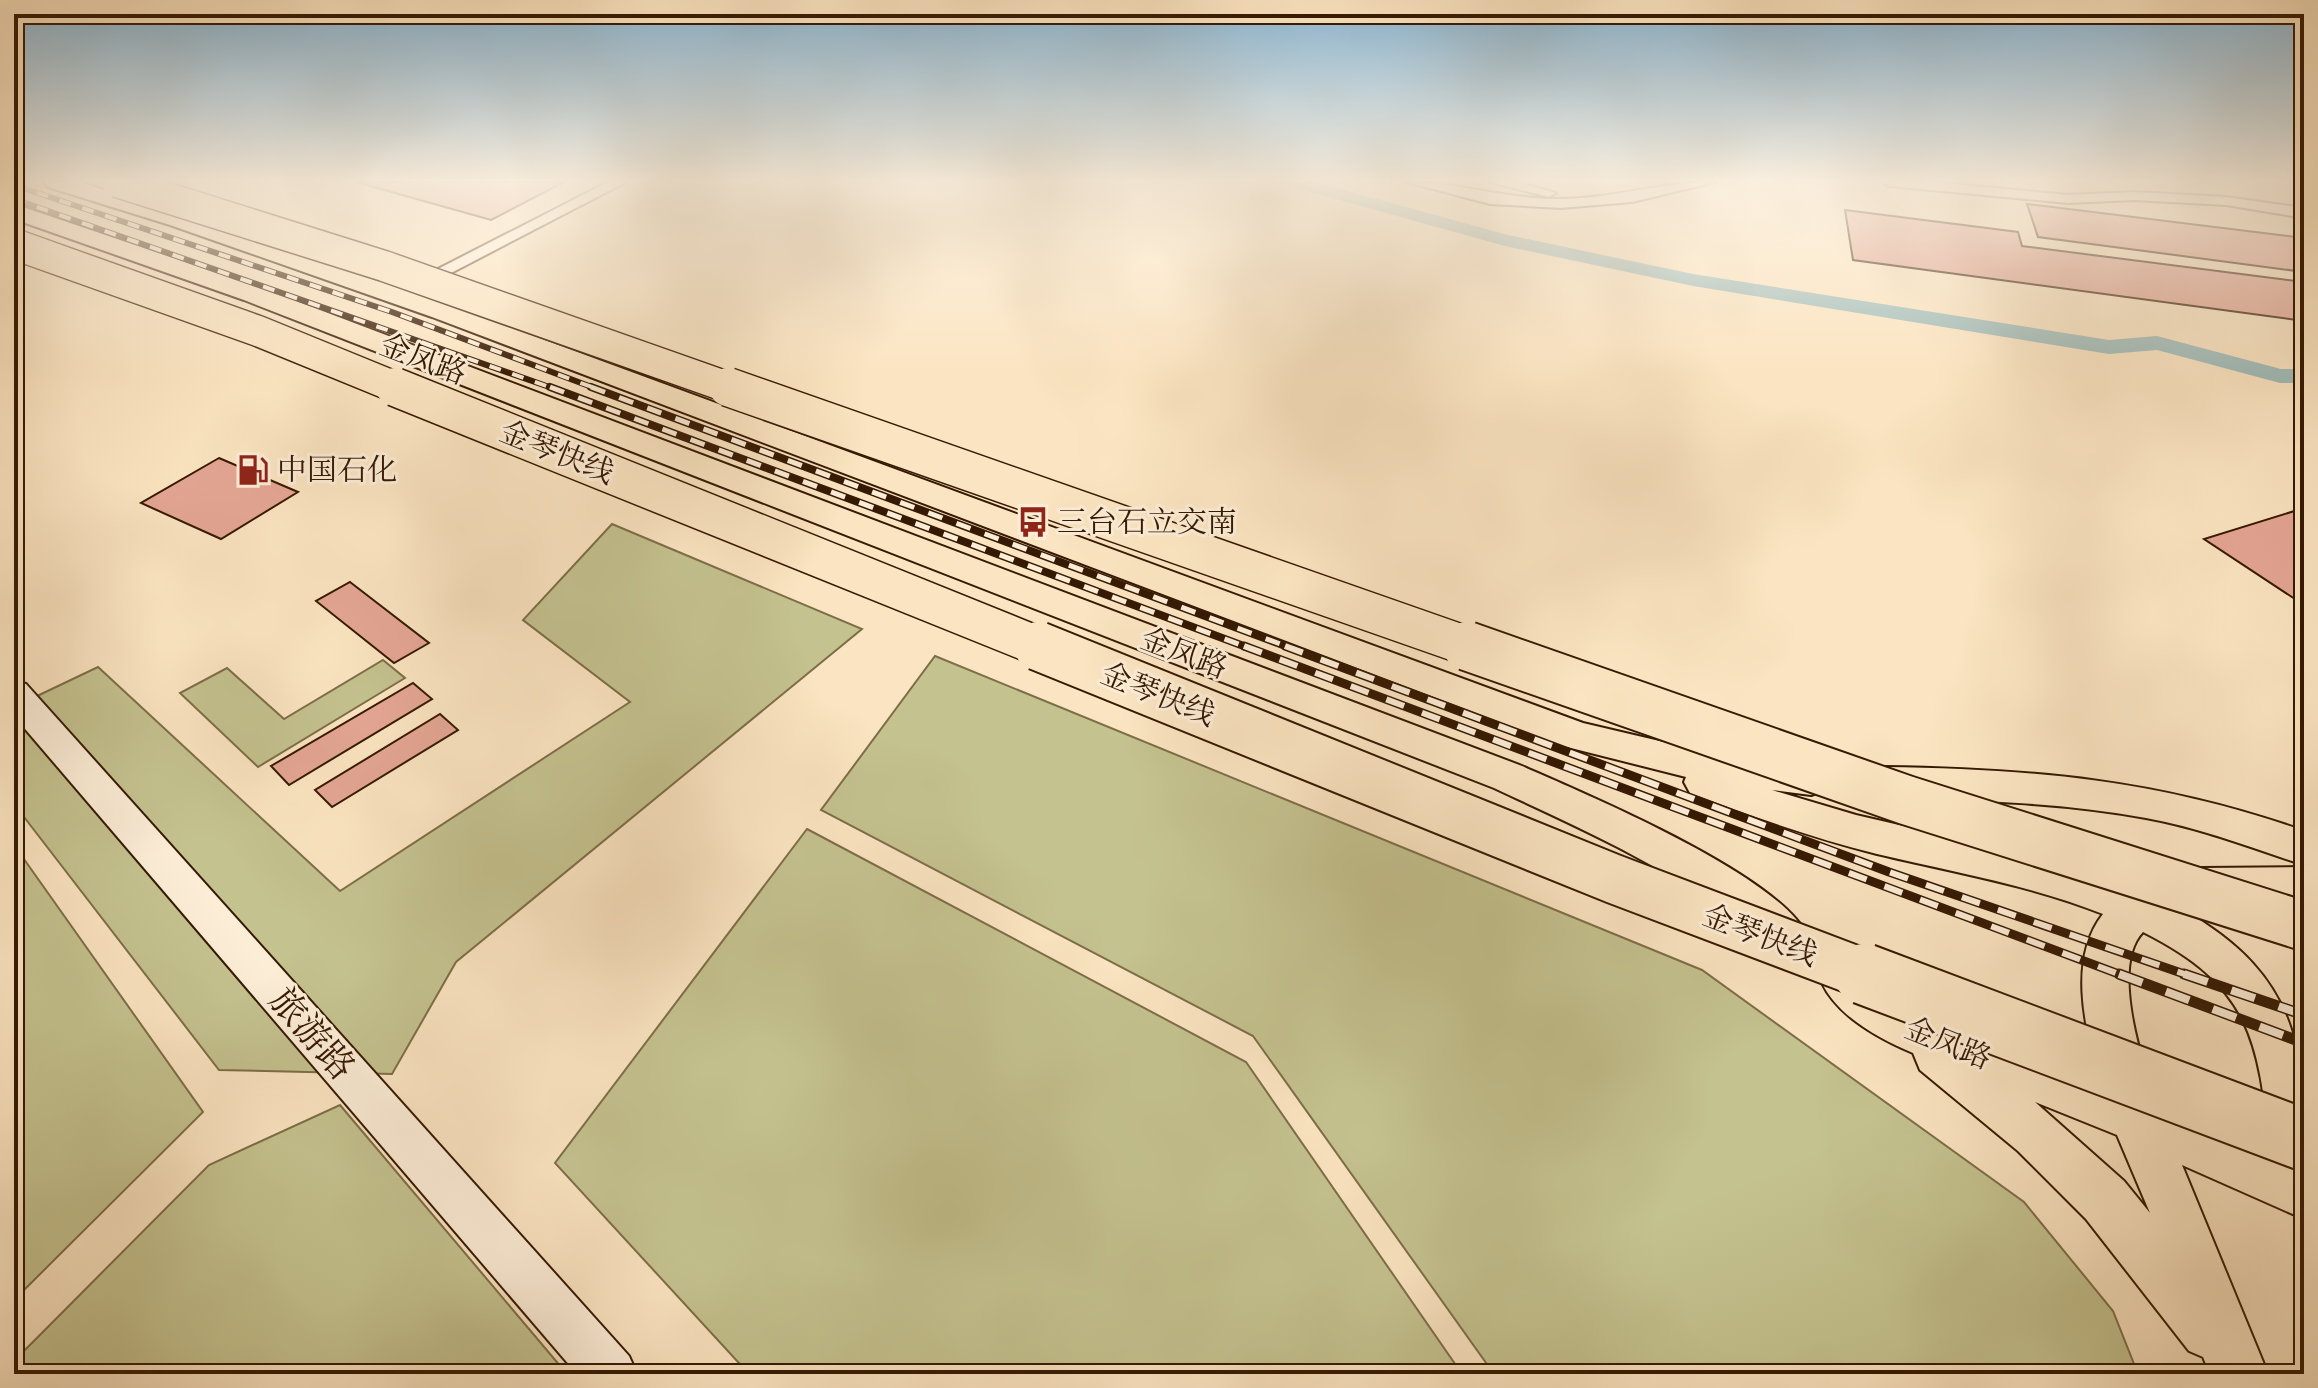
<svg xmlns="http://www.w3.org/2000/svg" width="2318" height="1388" viewBox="0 0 2318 1388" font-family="'Old Standard TT','Noto Serif SC',serif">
  <rect width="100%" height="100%" fill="#fbe4c1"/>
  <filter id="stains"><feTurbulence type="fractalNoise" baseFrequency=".0025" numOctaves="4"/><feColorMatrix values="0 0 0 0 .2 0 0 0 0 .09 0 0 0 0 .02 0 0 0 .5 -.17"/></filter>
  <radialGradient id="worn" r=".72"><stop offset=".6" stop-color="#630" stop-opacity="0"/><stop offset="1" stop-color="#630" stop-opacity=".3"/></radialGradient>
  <g fill="#c4c28f" stroke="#7d6e48" stroke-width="2">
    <polygon points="612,524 862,629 456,962 392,1074 219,1070 14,804 14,707 98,667 340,891 630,702 523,620"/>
    <polygon points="935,656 1702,970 2024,1202 2113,1311 2138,1374 1494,1374 1253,1036 821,810"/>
    <polygon points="383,660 405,678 258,767 180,693 227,668 284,719"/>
    <polygon points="807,829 1246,1062 1462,1374 749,1374 555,1163"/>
    <polygon points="14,845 203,1112 14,1300"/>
    <polygon points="340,1105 567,1374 14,1374 14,1361 209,1165"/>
  </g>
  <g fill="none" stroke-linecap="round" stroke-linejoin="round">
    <polygon fill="#a1bdbb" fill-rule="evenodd" points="1286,182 1315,182 1508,235 1693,274 2109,340 2157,336 2281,369 2304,369 2304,383 2280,383 2157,350 2109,354 1693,286 1505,246 1289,186"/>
  </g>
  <g fill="#e4a694" stroke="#361902" stroke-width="2">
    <polygon points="356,182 564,182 491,220"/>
    <polygon points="2027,204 2304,238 2304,272 2038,237"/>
    <polygon points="1845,210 2018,232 2022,246 2304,282 2304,321 1853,260"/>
    <polygon points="219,458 298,492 221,539 141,503"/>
    <polygon points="2304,508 2304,605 2204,539"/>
    <polygon points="350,582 429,643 394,663 316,601"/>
    <polygon points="413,683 432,699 289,785 271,766"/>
    <polygon points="440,714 458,730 332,807 315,790"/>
  </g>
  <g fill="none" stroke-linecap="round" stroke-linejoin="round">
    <defs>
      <g id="street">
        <polygon points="608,182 626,182 401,299 395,300 387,295"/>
        <path d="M1407,182c50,0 99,17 151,17 54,0 106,-18 158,-17l-84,20 -71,6 -71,-4z"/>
        <polygon points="1490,182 1517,182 1556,193 1549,197"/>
        <polygon points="1882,182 1933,182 2068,195 2134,192 2226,197 2304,208 2304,218 2226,205 2134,200 2068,203 1889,186"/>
      </g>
      <polygon id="secondary" points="14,681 26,684 629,1356 637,1374 577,1374 14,716"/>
      <g id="primary">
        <path d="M44,182h36l370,123 1133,418 119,28 123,17 6,11 -6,11 -14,5 -39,-5 84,25 203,47 77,27 66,-21 102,-1v36l-76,-1 -47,7c137,76 123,167 123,310l-122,-54 86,209h-58l-7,-17 -14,-6 -103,-132 -68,-68 -98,-81 -7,-17c-33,-14 -75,-36 -91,-70l7,-14 16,-6 16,6 53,40 185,71c-13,-51 -32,-120 4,-166 -73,-29 -150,-42 -226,-60 -64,-16 -126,-38 -187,-61l-6,-11 2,-5 -123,-31 -1131,-429 -262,-92 -122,-38zM2143,932c108,54 116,108 127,220l-115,-50c-13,-41 -45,-136 -12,-170zM2035,1102l82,33 33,78 -26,-32z"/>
        <path d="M14,204l248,84 1260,478c66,29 255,108 285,169l-7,14c-36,12 -60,-26 -87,-46 -69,-47 -144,-80 -219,-115l-1250,-488 -230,-81z"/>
        <path d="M1884,767c151,2 276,13 420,64v34c-52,-17 -103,-37 -158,-47 -87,-16 -174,-18 -262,-19l-14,-5 -6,-11 6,-11z"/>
      </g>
    </defs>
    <use href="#street" stroke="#674c32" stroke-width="4"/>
    <use href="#secondary" stroke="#361902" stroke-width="4"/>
    <use href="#primary" stroke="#361902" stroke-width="4"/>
    <use href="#street" fill="#fcedd7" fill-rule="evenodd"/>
    <use href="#secondary" fill="#fcedd7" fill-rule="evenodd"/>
    <use href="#primary" fill="#fbe4c1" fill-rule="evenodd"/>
    <defs>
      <g id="rail-far3">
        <polyline points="14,185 392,312 597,389"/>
        <polyline points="14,199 555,389"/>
      </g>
      <g id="rail-far2">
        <polyline points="550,387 1249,648"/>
        <polyline points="591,387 1291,648"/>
      </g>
      <g id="rail-far1">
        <polyline points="1244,646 2124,976"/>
        <polyline points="1285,646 1889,872 2190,976"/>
      </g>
      <g id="rail">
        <polyline points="2119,974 2304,1043"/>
        <polyline points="2184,974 2304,1015"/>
      </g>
    </defs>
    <use href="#rail-far3" stroke="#361902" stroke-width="6"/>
    <use href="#rail-far2" stroke="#361902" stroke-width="8"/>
    <use href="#rail-far1" stroke="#361902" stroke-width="9"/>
    <use href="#rail" stroke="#361902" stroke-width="11"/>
    <use href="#rail-far3" stroke="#fcedd7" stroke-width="4" stroke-dasharray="12" stroke-linecap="butt"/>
    <use href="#rail-far2" stroke="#fcedd7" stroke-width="5" stroke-dasharray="15" stroke-linecap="butt"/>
    <use href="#rail-far1" stroke="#fcedd7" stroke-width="6" stroke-dasharray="19" stroke-linecap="butt"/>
    <use href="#rail" stroke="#fcedd7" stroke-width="8" stroke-dasharray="25" stroke-linecap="butt"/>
    <defs>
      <g id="highway-bridge-far3">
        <polyline points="117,182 384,266 733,389"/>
        <polyline points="14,244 258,331 400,389"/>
      </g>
      <g id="highway-bridge-far2">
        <polyline points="395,387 1043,648"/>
        <polyline points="728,387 1473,648"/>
      </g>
      <g id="highway-bridge-far1">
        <polyline points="1038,646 1614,879 1870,976"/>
        <polyline points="1467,646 1906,800 2304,926"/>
      </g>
      <polyline id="highway-bridge" points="1864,974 2304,1140"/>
    </defs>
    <use href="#highway-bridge-far3" stroke="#361902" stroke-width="33" stroke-linecap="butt"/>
    <use href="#highway-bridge-far2" stroke="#361902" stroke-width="41" stroke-linecap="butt"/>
    <use href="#highway-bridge-far1" stroke="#361902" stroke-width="52" stroke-linecap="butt"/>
    <use href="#highway-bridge" stroke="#361902" stroke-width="64" stroke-linecap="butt"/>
    <use href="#highway-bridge-far3" stroke="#fbe4c1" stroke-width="30"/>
    <use href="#highway-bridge-far2" stroke="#fbe4c1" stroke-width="38"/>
    <use href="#highway-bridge-far1" stroke="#fbe4c1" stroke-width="48"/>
    <use href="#highway-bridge" stroke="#fbe4c1" stroke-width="60"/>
  </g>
  <linearGradient id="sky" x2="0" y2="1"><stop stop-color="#8bb8d6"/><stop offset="0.48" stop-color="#fdf3e3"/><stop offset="1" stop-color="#fdf3e3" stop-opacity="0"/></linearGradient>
  <rect width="2318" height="376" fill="url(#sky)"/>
  <defs>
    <symbol id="fuel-bare" viewBox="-9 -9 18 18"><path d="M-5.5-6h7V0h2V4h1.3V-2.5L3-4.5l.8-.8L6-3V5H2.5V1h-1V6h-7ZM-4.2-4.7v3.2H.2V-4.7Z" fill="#8f2418" stroke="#fcedd7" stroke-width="2.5" paint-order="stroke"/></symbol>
    <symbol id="bus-bare" viewBox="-9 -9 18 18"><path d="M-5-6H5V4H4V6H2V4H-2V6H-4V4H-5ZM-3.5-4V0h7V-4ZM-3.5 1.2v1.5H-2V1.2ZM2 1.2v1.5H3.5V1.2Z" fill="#8f2418" stroke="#fcedd7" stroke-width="2.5" paint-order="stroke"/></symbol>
  </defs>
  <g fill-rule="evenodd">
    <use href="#fuel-bare" x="231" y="448" width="44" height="44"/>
    <use href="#bus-bare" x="1011" y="500" width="44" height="44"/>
  </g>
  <g text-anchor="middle" stroke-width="6" stroke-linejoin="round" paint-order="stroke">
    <g font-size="30" fill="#361902" stroke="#fcedd7">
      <text transform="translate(423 359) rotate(21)" y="10">金凤路</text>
      <text transform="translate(557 452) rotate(22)" y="10">金琴快线</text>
      <text transform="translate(1184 653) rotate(21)" y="10">金凤路</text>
      <text transform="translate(1158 694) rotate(22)" y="10">金琴快线</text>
      <text transform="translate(1760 935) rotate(21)" y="10">金琴快线</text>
      <text transform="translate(1948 1043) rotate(22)" y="10">金凤路</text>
    </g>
    <g font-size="30" fill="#361902" stroke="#fcedd7" text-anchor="start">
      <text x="277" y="480">中国石化</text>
      <text x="1057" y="532">三台石立交南</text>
    </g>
    <g font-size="36" fill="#361902" stroke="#fcedd7">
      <text transform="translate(313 1033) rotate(49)" y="13">旅游路</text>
    </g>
  </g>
  <rect width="2318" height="1388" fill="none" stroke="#fbe4c1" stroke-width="48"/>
  <rect x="16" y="16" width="2286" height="1356" fill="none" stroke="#361902" stroke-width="4"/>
  <rect x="24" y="24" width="2270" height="1340" fill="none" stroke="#361902" stroke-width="2"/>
  <rect width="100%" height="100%" filter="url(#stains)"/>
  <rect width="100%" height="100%" fill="url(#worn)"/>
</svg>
